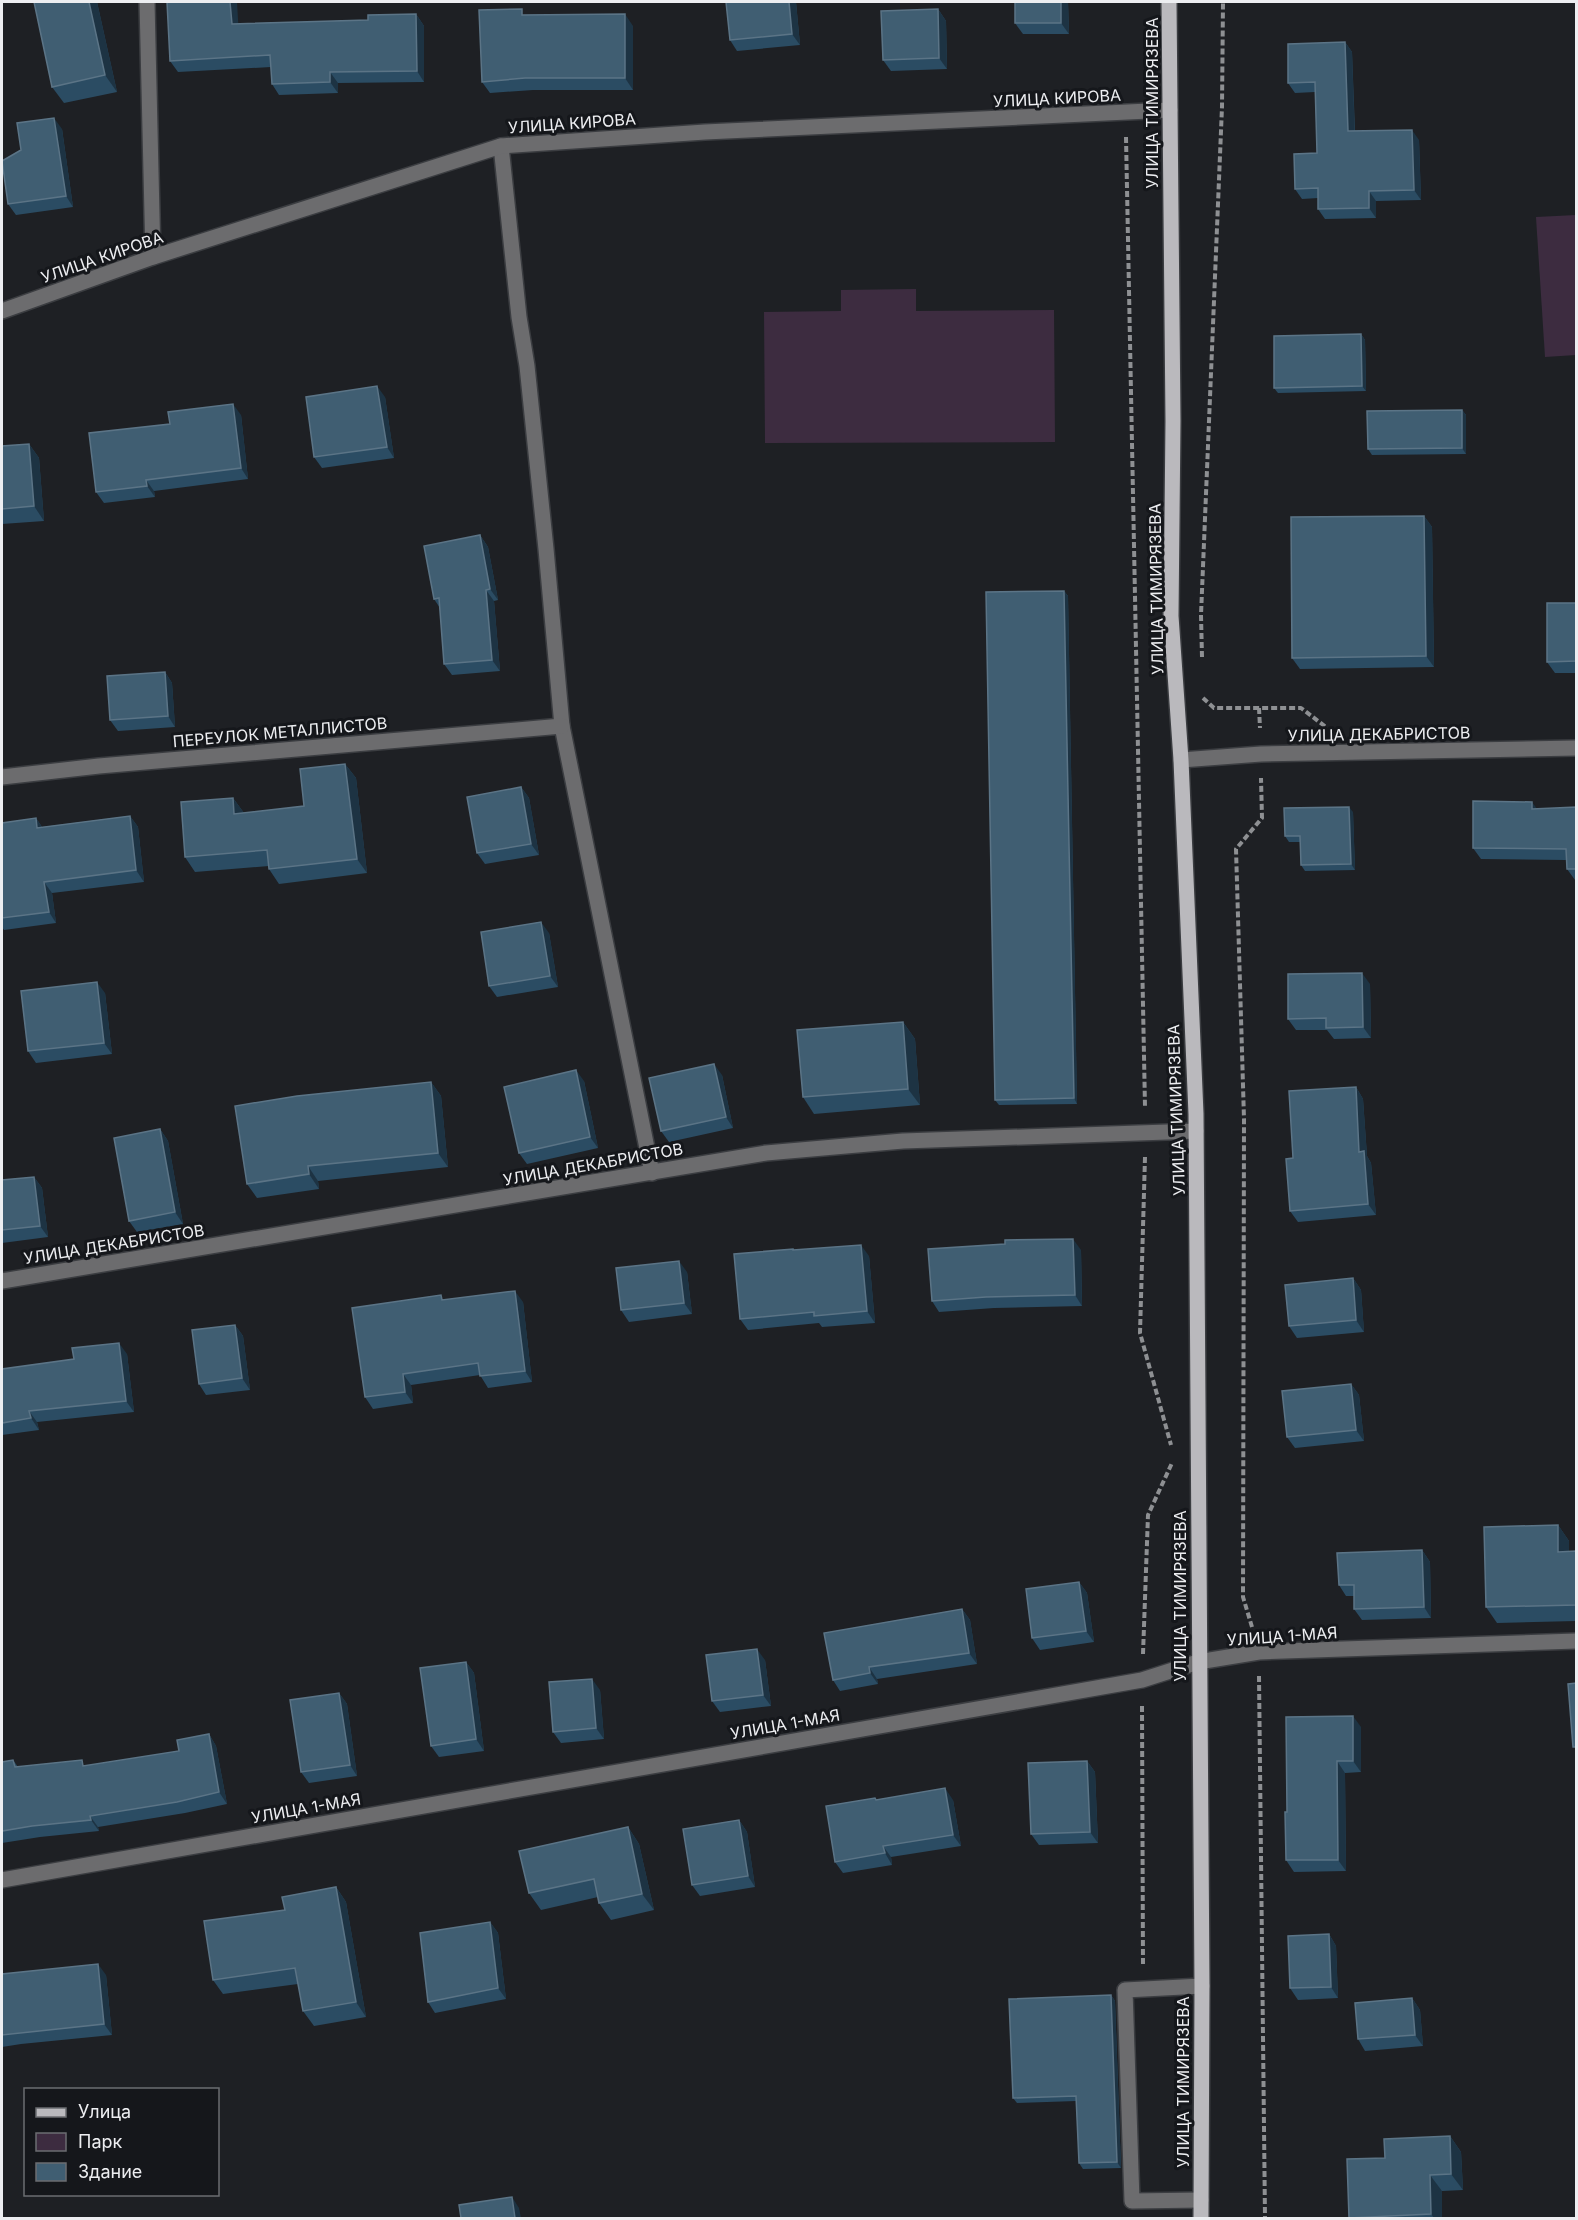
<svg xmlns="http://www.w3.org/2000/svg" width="1578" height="2220" viewBox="0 0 1578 2220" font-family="Inter,sans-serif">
  <rect width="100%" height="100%" fill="#1e2024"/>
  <g fill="#3d2c40">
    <polygon points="1576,215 1576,355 1545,357 1536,217"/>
    <polygon points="916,289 916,311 1054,310 1055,442 765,443 764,312 841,311 841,290"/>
  </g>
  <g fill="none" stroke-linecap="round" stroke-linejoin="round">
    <defs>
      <g id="minor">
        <polyline points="147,2 153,257"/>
        <polyline points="501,146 519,317 527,366 546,549 562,726 652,1173"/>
        <polyline points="2,311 153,257 501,146 705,132 1170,110"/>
        <polyline points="1181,760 1261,754 1576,748"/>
        <polyline points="2,777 99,766 562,726"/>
        <polyline points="2,1281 766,1153 903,1141 1196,1131"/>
        <polyline points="2,1880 1142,1680 1198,1662 1259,1652 1576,1641"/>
        <polyline points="1201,2200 1132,2201 1125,1990 1202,1986"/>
      </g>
      <polyline id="major" points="1169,2 1173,421 1171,616 1181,760 1196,1114 1202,1986 1201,2218"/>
    </defs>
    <use href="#minor" stroke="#3b3d41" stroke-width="18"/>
    <use href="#major" stroke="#3b3d41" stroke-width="18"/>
    <g stroke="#8e9093" stroke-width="4" stroke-dasharray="6 3" stroke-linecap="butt">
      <polyline points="1126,137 1145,1107"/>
      <polyline points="1202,657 1201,615 1222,107 1223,2"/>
      <polyline points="1203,698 1214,708 1301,708 1326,727"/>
      <polyline points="1259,708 1260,728"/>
      <polyline points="1145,1157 1140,1333 1171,1445"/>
      <polyline points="1252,1627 1243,1597 1244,1119 1236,849 1262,818 1261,778"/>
      <polyline points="1143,1654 1148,1515 1172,1463"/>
      <polyline points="1259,1676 1265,2218"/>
      <polyline points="1142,1706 1143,1966"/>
    </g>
    <use href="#minor" stroke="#6c6c6e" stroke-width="15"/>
    <use href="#major" stroke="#bab9bd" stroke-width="15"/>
  </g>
  <g fill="#2b4c63">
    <polygon points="97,2 117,92 64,103 52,87"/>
    <polygon points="726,2 796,2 800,45 737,51 730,40"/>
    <polygon points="1068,2 1069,34 1023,34 1015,23"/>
    <polygon points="938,9 946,21 947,69 891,71 883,60"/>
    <polygon points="416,14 424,26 424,82 338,83 338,93 279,95 272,84 271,67 178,72 170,61 239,24 368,20"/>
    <polygon points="526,15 633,26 633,90 533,90 490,93 482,82"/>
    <polygon points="1345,42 1352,52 1355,131 1419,140 1421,200 1376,201 1376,218 1325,219 1318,209 1318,198 1302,199 1295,189 1317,153 1315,92 1295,93 1288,83"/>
    <polygon points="62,129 73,207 16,215 8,204"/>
    <polygon points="1361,334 1365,340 1366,391 1278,393 1274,388"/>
    <polygon points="385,397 394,458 322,468 314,457"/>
    <polygon points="1462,410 1466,415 1466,454 1372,455 1368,449"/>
    <polygon points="241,415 248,479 154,491 155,497 104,503 96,492 170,424"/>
    <polygon points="29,444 39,458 44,521 2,524 2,446"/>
    <polygon points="1424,516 1432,527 1434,667 1300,669 1292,658"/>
    <polygon points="480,535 488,547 498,600 494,601 500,671 452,675 444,664 440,608 434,599"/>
    <polygon points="1064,591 1068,596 1077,1104 999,1105 995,1100"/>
    <polygon points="1576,603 1576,673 1555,673 1547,662"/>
    <polygon points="165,672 172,683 175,727 118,731 110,720"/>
    <polygon points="345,764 356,778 367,873 279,884 269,869 269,866 195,872 185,857 233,798 244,813 304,806"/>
    <polygon points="521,787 529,798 539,855 485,864 477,853"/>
    <polygon points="1576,807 1576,880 1575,880 1567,869 1566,860 1481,859 1473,848 1537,809"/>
    <polygon points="1353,812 1355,870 1305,871 1301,865 1300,842 1289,842 1285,836"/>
    <polygon points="130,816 138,827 144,882 52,893 56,923 4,930 2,927 2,823 36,818 42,827"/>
    <polygon points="549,933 558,987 497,997 489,986"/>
    <polygon points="1370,984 1371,1038 1334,1039 1327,1030 1296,1030 1288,1019"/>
    <polygon points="105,993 112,1054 36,1063 28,1051"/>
    <polygon points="903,1022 915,1039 920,1105 814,1114 803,1097"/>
    <polygon points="722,1075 733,1128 669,1142 661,1131"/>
    <polygon points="584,1081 598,1148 527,1164 519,1153"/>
    <polygon points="431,1082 441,1096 448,1167 318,1181 319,1189 257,1198 247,1184"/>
    <polygon points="1356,1087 1363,1099 1367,1156 1371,1163 1376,1215 1298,1222 1290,1211 1293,1158"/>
    <polygon points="160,1129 168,1141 183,1224 137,1232 129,1221"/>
    <polygon points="34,1177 42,1188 48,1237 2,1243 2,1180"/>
    <polygon points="793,1249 794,1250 869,1256 875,1323 822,1327 819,1323 748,1330 740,1319"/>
    <polygon points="1081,1250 1082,1306 994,1308 939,1312 932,1301"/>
    <polygon points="687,1272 692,1314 629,1322 621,1310"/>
    <polygon points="1353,1278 1361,1290 1364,1332 1297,1338 1289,1326"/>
    <polygon points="445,1299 523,1302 532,1382 488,1388 480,1375 411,1385 413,1403 373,1409 365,1397"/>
    <polygon points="235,1325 243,1336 250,1390 206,1395 199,1384"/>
    <polygon points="127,1354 134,1412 37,1422 39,1430 2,1435 2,1369"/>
    <polygon points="1351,1384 1359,1395 1364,1441 1295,1448 1287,1437"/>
    <polygon points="1558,1525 1569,1541 1569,1551 1576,1551 1576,1621 1497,1623 1486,1607"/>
    <polygon points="1422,1550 1430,1562 1431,1618 1362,1620 1354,1609 1354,1596 1346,1596 1339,1585"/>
    <polygon points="1079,1582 1087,1593 1094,1642 1040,1650 1032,1638"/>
    <polygon points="962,1609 970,1620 977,1664 877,1679 878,1684 840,1691 833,1680"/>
    <polygon points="765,1660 771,1706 720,1712 712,1701"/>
    <polygon points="466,1662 474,1673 484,1751 439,1757 431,1746"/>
    <polygon points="600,1690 604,1739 561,1743 553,1732"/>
    <polygon points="339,1693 347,1704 357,1776 309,1783 301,1772"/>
    <polygon points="1361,1727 1361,1772 1345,1773 1346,1871 1294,1872 1286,1860 1287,1812"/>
    <polygon points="209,1734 216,1746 227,1804 185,1813 98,1827 99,1831 40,1837 2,1843 2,1762 13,1760 18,1767 86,1766 179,1751"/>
    <polygon points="1087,1761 1095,1772 1098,1843 1039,1845 1031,1834"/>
    <polygon points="877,1800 953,1800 961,1846 891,1857 892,1865 843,1873 835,1862"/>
    <polygon points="739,1820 747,1832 755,1887 700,1896 692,1885"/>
    <polygon points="628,1827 639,1844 654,1910 611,1920 599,1903 598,1897 541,1910 529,1893"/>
    <polygon points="336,1887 346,1902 366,2017 314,2026 303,2011 298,1984 223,1994 213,1980 285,1910"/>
    <polygon points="490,1922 498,1933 506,1999 435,2013 428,2002"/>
    <polygon points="1329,1934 1336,1946 1338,1998 1298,2000 1290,1988"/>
    <polygon points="2,1974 106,1975 112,2035 21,2044 2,2047"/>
    <polygon points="1111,1995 1115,2001 1121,2168 1083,2169 1079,2163 1076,2101 1017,2103 1013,2098"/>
    <polygon points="1412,1998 1420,2010 1423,2046 1365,2051 1358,2039"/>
    <polygon points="1450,2136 1461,2152 1463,2190 1442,2191 1442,2218 1349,2218 1385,2158"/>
  </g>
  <g fill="#1d3343">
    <polygon points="89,2 97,2 117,92 105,75"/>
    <polygon points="230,2 237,2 239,36 232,24"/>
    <polygon points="789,2 796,2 800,45 792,34"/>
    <polygon points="1061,2 1068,2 1069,34 1061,23"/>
    <polygon points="938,9 946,21 947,69 939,58"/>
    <polygon points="416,14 424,26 424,82 417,71"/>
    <polygon points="625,14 633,26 633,90 625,78"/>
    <polygon points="1345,42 1352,52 1355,141 1348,131"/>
    <polygon points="330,72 338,83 338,93 330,82"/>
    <polygon points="54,118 62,129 73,207 66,196"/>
    <polygon points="1412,130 1419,140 1421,200 1414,190"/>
    <polygon points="1369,191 1376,201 1376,218 1369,208"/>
    <polygon points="1361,334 1365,340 1366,391 1362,386"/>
    <polygon points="377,386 385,397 394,458 387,447"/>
    <polygon points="233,404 241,415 248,479 241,468"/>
    <polygon points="1462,410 1466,415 1466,454 1462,448"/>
    <polygon points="29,444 39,458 44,521 34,506"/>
    <polygon points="146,480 154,491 155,497 147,486"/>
    <polygon points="1424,516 1432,527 1434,667 1426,656"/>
    <polygon points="480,535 488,547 498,600 490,589"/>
    <polygon points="486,590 494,601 500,671 492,660"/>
    <polygon points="1064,591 1068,596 1077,1104 1074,1098"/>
    <polygon points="165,672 172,683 175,727 168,716"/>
    <polygon points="345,764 356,778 367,873 357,859"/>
    <polygon points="521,787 529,798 539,855 531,844"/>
    <polygon points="233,798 244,813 234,814"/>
    <polygon points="1532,802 1540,813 1532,809"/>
    <polygon points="1349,807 1353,812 1355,870 1351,864"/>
    <polygon points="130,816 138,827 144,882 136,870"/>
    <polygon points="36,818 44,830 37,828"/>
    <polygon points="44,882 52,893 56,923 49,912"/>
    <polygon points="541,922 549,933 558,987 550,976"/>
    <polygon points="1362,973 1370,984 1371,1038 1363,1027"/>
    <polygon points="97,982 105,993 112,1054 104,1043"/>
    <polygon points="903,1022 915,1039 920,1105 908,1089"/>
    <polygon points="714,1064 722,1075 733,1128 726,1117"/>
    <polygon points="576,1070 584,1081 598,1148 590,1137"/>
    <polygon points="431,1082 441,1096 448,1167 438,1153"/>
    <polygon points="1356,1087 1363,1099 1367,1156 1371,1163 1376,1215 1368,1204 1359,1152"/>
    <polygon points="160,1129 168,1141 183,1224 175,1212"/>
    <polygon points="308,1166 318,1181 319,1189 309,1174"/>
    <polygon points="34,1177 42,1188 48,1237 40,1226"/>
    <polygon points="1073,1239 1081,1250 1082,1306 1075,1295"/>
    <polygon points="861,1245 869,1256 875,1323 867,1311"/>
    <polygon points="679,1261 687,1272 692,1314 684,1303"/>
    <polygon points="1353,1278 1361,1290 1364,1332 1356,1320"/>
    <polygon points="515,1291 523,1302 532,1382 525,1371"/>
    <polygon points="235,1325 243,1336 250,1390 242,1378"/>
    <polygon points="119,1343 127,1354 134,1412 126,1401"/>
    <polygon points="403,1374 411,1385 413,1403 405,1392"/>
    <polygon points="1351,1384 1359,1395 1364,1441 1356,1430"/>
    <polygon points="29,1411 37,1422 39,1430 31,1418"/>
    <polygon points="1558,1525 1569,1541 1569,1568 1558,1552"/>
    <polygon points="1422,1550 1430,1562 1431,1618 1424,1607"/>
    <polygon points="1079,1582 1087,1593 1094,1642 1086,1631"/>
    <polygon points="962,1609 970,1620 977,1664 969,1653"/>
    <polygon points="757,1649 765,1660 771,1706 763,1695"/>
    <polygon points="466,1662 474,1673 484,1751 476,1739"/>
    <polygon points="869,1667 877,1679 878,1684 870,1673"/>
    <polygon points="592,1679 600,1690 604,1739 596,1728"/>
    <polygon points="339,1693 347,1704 357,1776 350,1765"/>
    <polygon points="1353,1716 1361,1727 1361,1772 1353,1761"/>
    <polygon points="209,1734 216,1746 227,1804 219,1792"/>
    <polygon points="1087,1761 1095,1772 1098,1843 1090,1832"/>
    <polygon points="1337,1761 1345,1773 1346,1871 1338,1860"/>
    <polygon points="945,1788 953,1800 961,1846 953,1835"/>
    <polygon points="90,1816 98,1827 99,1831 91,1820"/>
    <polygon points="739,1820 747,1832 755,1887 748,1876"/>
    <polygon points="628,1827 639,1844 654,1910 642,1894"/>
    <polygon points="883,1846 891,1857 892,1865 885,1853"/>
    <polygon points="336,1887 346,1902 366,2017 356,2002"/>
    <polygon points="490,1922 498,1933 506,1999 498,1988"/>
    <polygon points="1329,1934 1336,1946 1338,1998 1331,1987"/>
    <polygon points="98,1964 106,1975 112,2035 104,2024"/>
    <polygon points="1111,1995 1115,2001 1121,2168 1117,2162"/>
    <polygon points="1412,1998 1420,2010 1423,2046 1415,2035"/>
    <polygon points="1450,2136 1461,2152 1463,2190 1451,2174"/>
    <polygon points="1430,2175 1442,2191 1442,2218 1434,2218 1431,2214"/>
    <polygon points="512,2197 519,2208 521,2218 515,2218"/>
  </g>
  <g fill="#405e72" stroke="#5b7486" stroke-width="1.5">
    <polygon points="34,2 89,2 105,75 52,87"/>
    <polygon points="167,2 230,2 232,24 368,20 368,15 416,14 417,71 330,72 330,82 272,84 270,55 170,61"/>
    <polygon points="726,2 789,2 792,34 730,40"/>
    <rect x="1015" y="2" width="46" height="21"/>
    <polygon points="522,9 522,15 625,14 625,78 525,78 482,82 479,10"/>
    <polygon points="938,9 939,58 883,60 881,11"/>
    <polygon points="1345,42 1348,131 1412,130 1414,190 1369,191 1369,208 1318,209 1318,188 1295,189 1294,154 1317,153 1315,82 1288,83 1288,44"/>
    <polygon points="54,118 66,196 8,204 2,161 21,150 17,123"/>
    <polygon points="1361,334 1362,386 1274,388 1274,336"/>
    <polygon points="377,386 387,447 314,457 306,397"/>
    <polygon points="233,404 241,468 146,480 147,486 96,492 89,433 170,424 168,412"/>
    <polygon points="1462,410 1462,448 1368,449 1367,411"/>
    <polygon points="29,444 34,506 2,509 2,446"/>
    <polygon points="1424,516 1426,656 1292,658 1291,517"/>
    <polygon points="480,535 490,589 486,590 492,660 444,664 439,598 434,599 424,546"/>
    <polygon points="1064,591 1074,1098 995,1100 986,592"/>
    <polygon points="1547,603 1576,603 1576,661 1547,662"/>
    <polygon points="165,672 168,716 110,720 107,676"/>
    <polygon points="345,764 357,859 269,869 267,850 185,857 181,802 233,798 234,814 304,806 300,769"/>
    <polygon points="521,787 531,844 477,853 467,797"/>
    <polygon points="1473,801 1532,802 1532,809 1576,807 1576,869 1567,869 1566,849 1473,848"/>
    <polygon points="1349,807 1351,864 1301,865 1300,836 1285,836 1284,808"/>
    <polygon points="130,816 136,870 44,882 49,912 2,918 2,823 36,818 37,828"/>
    <polygon points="541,922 550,976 489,986 481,932"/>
    <polygon points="1362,973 1363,1027 1326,1028 1326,1018 1288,1019 1288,974"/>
    <polygon points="97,982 104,1043 28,1051 21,991"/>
    <polygon points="903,1022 908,1089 803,1097 797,1030"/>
    <polygon points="714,1064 726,1117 661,1131 649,1078"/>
    <polygon points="576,1070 590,1137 519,1153 504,1087"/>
    <polygon points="431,1082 438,1153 308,1166 309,1174 247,1184 235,1106 297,1096"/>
    <polygon points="1356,1087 1359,1152 1364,1151 1368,1204 1290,1211 1286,1159 1293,1158 1289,1091"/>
    <polygon points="160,1129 175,1212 129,1221 114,1138"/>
    <polygon points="34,1177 40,1226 2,1230 2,1180"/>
    <polygon points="1073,1239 1075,1295 986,1297 932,1301 928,1249 1005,1244 1005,1240"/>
    <polygon points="861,1245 867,1311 814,1316 814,1312 740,1319 734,1254 793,1249 793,1250"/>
    <polygon points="679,1261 684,1303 621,1310 616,1268"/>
    <polygon points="1353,1278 1356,1320 1289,1326 1285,1285"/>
    <polygon points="515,1291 525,1371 480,1376 478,1363 403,1374 405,1392 365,1397 352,1308 441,1295 442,1300"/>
    <polygon points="235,1325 242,1378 199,1384 192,1330"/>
    <polygon points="119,1343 126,1401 29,1411 31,1418 2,1423 2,1369 74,1359 72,1348"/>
    <polygon points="1351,1384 1356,1430 1287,1437 1282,1391"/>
    <polygon points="1558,1525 1558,1552 1576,1551 1576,1605 1486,1607 1484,1527"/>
    <polygon points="1422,1550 1424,1607 1354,1609 1354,1585 1339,1585 1337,1553"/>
    <polygon points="1079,1582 1086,1631 1032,1638 1026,1589"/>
    <polygon points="962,1609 969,1653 869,1667 870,1673 833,1680 824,1633"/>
    <polygon points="757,1649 763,1695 712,1701 706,1655"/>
    <polygon points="466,1662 476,1739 431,1746 420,1668"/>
    <polygon points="592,1679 596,1728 553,1732 549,1682"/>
    <polygon points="1576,1683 1576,1747 1573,1747 1568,1684"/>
    <polygon points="339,1693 350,1765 301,1772 290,1700"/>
    <polygon points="1353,1716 1353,1761 1337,1761 1338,1860 1286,1860 1285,1812 1287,1812 1286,1717"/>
    <polygon points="209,1734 219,1792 177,1802 90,1816 91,1820 32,1826 2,1831 2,1762 13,1760 15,1767 82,1760 83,1766 179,1751 177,1740"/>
    <polygon points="1087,1761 1090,1832 1031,1834 1028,1763"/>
    <polygon points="945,1788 953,1835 883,1846 885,1853 835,1862 826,1806 875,1798 876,1800"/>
    <polygon points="739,1820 748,1876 692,1885 683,1829"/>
    <polygon points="628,1827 642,1894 599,1903 594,1879 529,1893 519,1851"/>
    <polygon points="336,1887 356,2002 303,2011 295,1968 213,1980 204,1921 285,1910 282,1897"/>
    <polygon points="490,1922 498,1988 428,2002 420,1933"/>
    <polygon points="1329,1934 1331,1987 1290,1988 1288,1936"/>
    <polygon points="98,1964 104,2024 2,2035 2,1974"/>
    <polygon points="1111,1995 1117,2162 1079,2163 1076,2096 1013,2098 1009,1999"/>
    <polygon points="1412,1998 1415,2035 1358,2039 1355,2003"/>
    <polygon points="1450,2136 1451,2174 1430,2175 1431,2214 1349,2218 1347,2159 1385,2158 1384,2139"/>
    <polygon points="512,2197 515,2218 461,2218 459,2205"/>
  </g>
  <g text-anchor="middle" stroke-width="6" stroke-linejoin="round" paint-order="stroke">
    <g font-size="16" fill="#edeef1" stroke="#15171b">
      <text transform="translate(1057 98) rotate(-3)" y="6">УЛИЦА КИРОВА</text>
      <text transform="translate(1152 103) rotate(-90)" y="6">УЛИЦА ТИМИРЯЗЕВА</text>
      <text transform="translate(572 123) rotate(-4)" y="6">УЛИЦА КИРОВА</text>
      <text transform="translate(102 257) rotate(-19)" y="6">УЛИЦА КИРОВА</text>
      <text transform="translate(1156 589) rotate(-91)" y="6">УЛИЦА ТИМИРЯЗЕВА</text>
      <text transform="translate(280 732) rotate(-5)" y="6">ПЕРЕУЛОК МЕТАЛЛИСТОВ</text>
      <text transform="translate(1379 734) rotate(-1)" y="6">УЛИЦА ДЕКАБРИСТОВ</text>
      <text transform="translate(1176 1110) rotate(-92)" y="6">УЛИЦА ТИМИРЯЗЕВА</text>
      <text transform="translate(593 1164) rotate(-10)" y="6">УЛИЦА ДЕКАБРИСТОВ</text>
      <text transform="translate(114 1244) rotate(-9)" y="6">УЛИЦА ДЕКАБРИСТОВ</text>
      <text transform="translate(1180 1596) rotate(-90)" y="6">УЛИЦА ТИМИРЯЗЕВА</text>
      <text transform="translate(1282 1636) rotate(-4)" y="6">УЛИЦА 1-МАЯ</text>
      <text transform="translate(785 1724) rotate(-10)" y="6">УЛИЦА 1-МАЯ</text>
      <text transform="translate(306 1808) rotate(-10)" y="6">УЛИЦА 1-МАЯ</text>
      <text transform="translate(1183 2082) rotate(-90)" y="6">УЛИЦА ТИМИРЯЗЕВА</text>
    </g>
  </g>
  <rect width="1578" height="2220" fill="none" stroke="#edeef1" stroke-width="6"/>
  <rect x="24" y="2088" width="195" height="108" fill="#15171b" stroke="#6b6d71" stroke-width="1.5"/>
  <rect x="36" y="2108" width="30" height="9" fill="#bab9bd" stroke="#6b6d71" stroke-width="1.5"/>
  <text x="78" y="2118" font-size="18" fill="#edeef1">Улица</text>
  <rect x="36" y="2133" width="30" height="18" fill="#3d2c40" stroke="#6b6d71" stroke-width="1.5"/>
  <text x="78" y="2148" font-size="18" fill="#edeef1">Парк</text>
  <rect x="36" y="2163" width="30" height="18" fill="#405e72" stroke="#6b6d71" stroke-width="1.5"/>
  <text x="78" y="2178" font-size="18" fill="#edeef1">Здание</text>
</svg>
